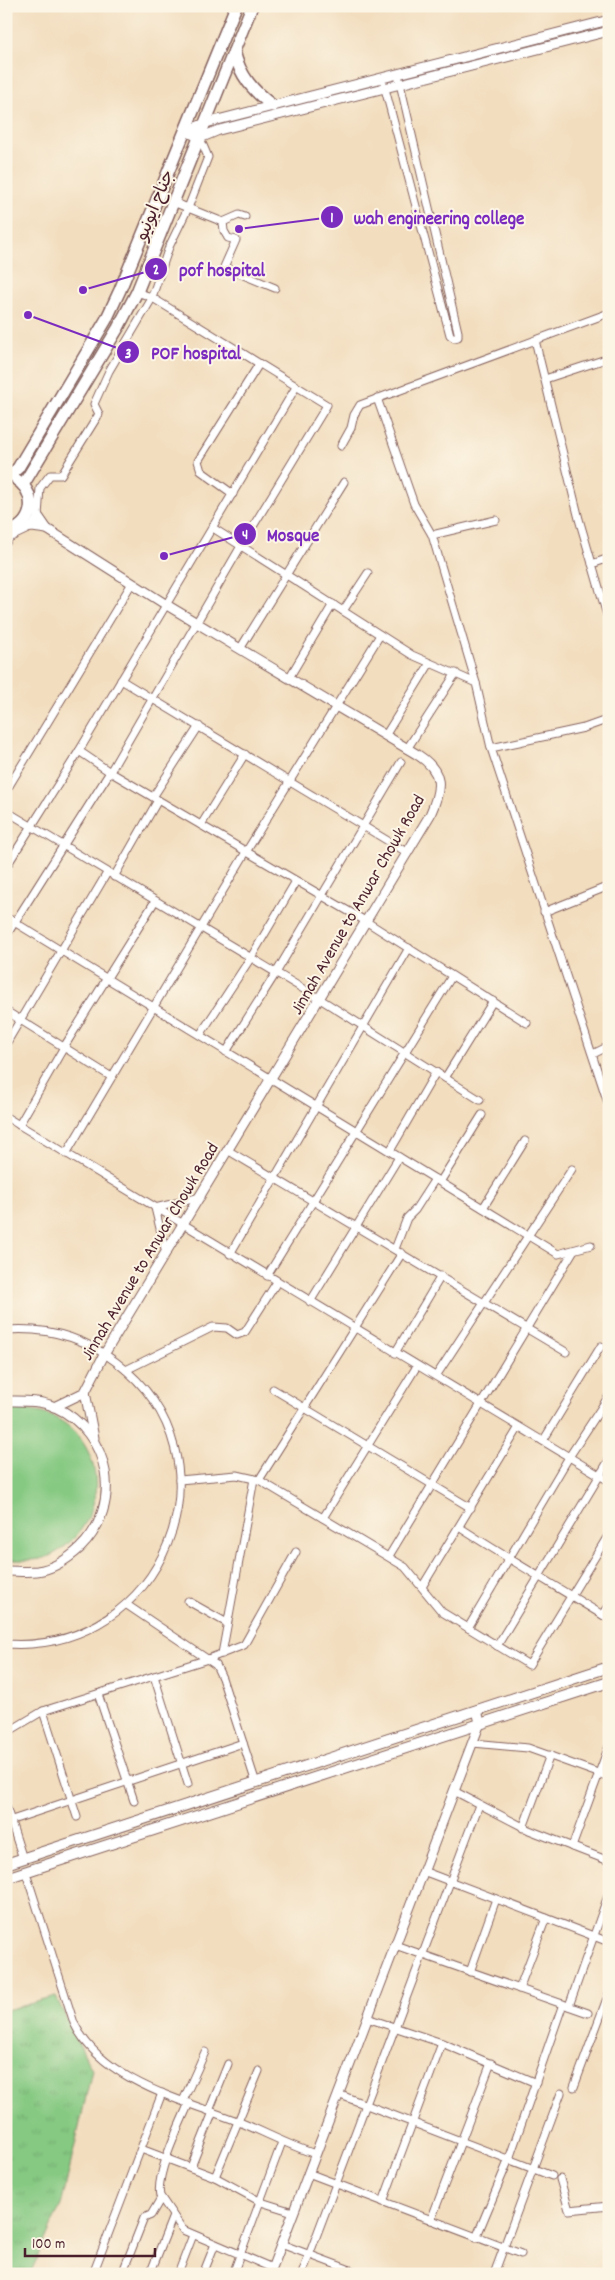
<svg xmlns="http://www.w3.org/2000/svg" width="615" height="2280" viewBox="0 0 615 2280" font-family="Dekko,'Playpen Sans Arabic',sans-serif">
  <defs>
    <pattern id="grass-tufts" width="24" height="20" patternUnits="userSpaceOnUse" patternTransform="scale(1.25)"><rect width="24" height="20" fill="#85c982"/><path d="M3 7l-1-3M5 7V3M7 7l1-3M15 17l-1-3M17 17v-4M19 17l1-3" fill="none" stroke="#74ac70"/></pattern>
  </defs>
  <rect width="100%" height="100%" fill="#fcf5e5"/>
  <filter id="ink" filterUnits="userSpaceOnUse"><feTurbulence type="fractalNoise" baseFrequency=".02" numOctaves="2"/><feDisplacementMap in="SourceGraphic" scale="10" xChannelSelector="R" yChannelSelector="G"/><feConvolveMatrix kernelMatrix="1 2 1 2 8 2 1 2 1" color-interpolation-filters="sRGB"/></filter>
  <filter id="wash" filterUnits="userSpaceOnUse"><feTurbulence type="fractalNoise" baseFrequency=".0096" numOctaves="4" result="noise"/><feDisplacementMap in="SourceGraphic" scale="20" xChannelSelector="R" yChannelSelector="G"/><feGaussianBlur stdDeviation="1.12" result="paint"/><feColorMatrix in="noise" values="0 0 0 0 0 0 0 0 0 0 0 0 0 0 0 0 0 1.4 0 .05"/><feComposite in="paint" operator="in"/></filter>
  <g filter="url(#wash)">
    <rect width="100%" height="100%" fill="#f2ddbe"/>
    <polygon fill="url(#grass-tufts)" stroke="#687456" points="56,1997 92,2070 62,2202 30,2274 6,2274 6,2010"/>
    <path fill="#85c982" stroke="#687456" d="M17,1409c17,2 35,4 50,16 36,29 38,82 6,114 -8,9 -21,17 -32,20 -11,2 -24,1 -35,1v-149z"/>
  </g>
  <g filter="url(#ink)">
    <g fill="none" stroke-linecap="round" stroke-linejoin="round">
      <defs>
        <g id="minor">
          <polyline points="384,85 450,335 454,338 458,337 458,332 398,75"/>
          <polyline points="173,202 223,222 224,231 228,238 236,240 224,267 275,288"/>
          <polyline points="223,222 239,215 245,217"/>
          <polyline points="535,340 579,519 609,622"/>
          <polyline points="545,379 609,358"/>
          <polyline points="377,398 414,504 432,535 476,683"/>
          <polyline points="341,446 351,428 354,415 360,405 609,313"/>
          <polyline points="233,494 201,471 198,461 259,364"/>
          <polyline points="213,528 412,655 476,683 491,748 584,728 609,719"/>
          <polyline points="432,535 496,520"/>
          <polyline points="6,543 9,538 32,527 38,516 40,488 50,475 61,475 99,414 94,404 109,371 151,300 169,247 188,208 208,157 200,138"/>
          <polyline points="592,564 609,558"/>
          <polyline points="343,611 368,573"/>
          <polyline points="240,649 344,482"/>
          <polyline points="289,678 333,604"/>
          <polyline points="121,680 408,853"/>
          <polyline points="385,736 430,663"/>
          <polyline points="491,748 609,1106"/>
          <polyline points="407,749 456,673"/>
          <polyline points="79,751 110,772 367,922 527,1023"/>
          <polyline points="6,791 132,583"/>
          <polyline points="153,797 199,726"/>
          <polyline points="6,811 320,999 480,1100"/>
          <polyline points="201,825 245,754"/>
          <polyline points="6,867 79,751 296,387"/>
          <polyline points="114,877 158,800"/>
          <polyline points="544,912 609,886"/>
          <polyline points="6,917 558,1254 591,1245"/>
          <polyline points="6,936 110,772 241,546 327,405 151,297 137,292"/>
          <polyline points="6,1011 110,1076"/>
          <polyline points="200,1035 250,959 296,881"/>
          <polyline points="6,1044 107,873"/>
          <polyline points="226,1052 276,973 401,762"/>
          <polyline points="593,1054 609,1046"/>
          <polyline points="445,1078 493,1001"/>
          <polyline points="6,1117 609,1481"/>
          <polyline points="19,1125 64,1047 155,901"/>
          <polyline points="229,1151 566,1352"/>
          <polyline points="390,1151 436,1072"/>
          <polyline points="66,1154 246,852 380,635"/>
          <polyline points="440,1182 482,1115"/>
          <polyline points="483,1208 525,1141"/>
          <polyline points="395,1249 407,1218 415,1210 435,1179"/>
          <polyline points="166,1253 155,1208 201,1197"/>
          <polyline points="230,1254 409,948"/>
          <polyline points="267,1276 452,976"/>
          <polyline points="310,1302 399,1157"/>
          <path d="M6,1330c40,-3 78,7 110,32 127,96 48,293 -110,282"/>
          <polyline points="395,1353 441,1276"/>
          <polyline points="126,1370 213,1327 227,1328 237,1335 245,1332 277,1282"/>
          <polyline points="436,1376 572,1169"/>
          <polyline points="273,1389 471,1508"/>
          <polyline points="543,1441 601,1346"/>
          <polyline points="179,1480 237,1475 259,1480 405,1567 442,1612 529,1665 609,1534"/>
          <polyline points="259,1480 402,1253"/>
          <polyline points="323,1518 417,1366"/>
          <path d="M459,1527c49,32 100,61 150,92"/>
          <polyline points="389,1556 574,1250"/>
          <polyline points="422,1587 519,1427"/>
          <polyline points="188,1601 227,1623"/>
          <polyline points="127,1605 216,1665 222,1678 256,1783"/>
          <polyline points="603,1615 609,1606"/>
          <polyline points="468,1628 569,1457 609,1396"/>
          <polyline points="497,1646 609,1460"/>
          <polyline points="222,1654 254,1479"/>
          <polyline points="154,1676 188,1784"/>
          <polyline points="98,1694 134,1801"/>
          <polyline points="43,1711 77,1817"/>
          <polyline points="6,1733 43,1711 208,1659 244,1645 296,1552"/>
          <polyline points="473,1743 528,1748 609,1777"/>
          <polyline points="454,1791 529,1830 609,1861"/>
          <polyline points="6,1806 23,1859"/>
          <polyline points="6,1822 243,1743"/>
          <polyline points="523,1828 550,1755"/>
          <polyline points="572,1847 609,1746"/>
          <polyline points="423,1871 609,1942"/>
          <path d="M26,1873l48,150c28,58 108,77 163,98 27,11 51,24 78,33"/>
          <polyline points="395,1945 588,2013"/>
          <polyline points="470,1972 496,1899"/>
          <polyline points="519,1989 546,1918"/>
          <polyline points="569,2006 609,1893"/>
          <polyline points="367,2018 442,2043 536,2083"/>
          <polyline points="574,2087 609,1993"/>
          <polyline points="338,2094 552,2176"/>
          <polyline points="183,2101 205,2052"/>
          <path d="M189,2103c-9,21 -34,72 -29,93l23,34 89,38"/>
          <polyline points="209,2111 228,2064"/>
          <polyline points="141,2149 215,2177 261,2202 293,2212"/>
          <polyline points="191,2167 213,2112"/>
          <polyline points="308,2173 521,2254"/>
          <polyline points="215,2177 259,2071"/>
          <polyline points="560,2179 569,2210 609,2206"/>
          <polyline points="383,2202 442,2043"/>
          <polyline points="431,2220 491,2063"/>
          <polyline points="476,2238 509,2159 563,2004"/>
          <polyline points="281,2244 361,2274"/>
          <polyline points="93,2274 162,2093"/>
          <polyline points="122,2274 144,2218 151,2215 161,2198"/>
          <polyline points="150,2274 173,2216"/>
          <polyline points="178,2274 193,2235"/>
          <polyline points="203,2274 215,2244"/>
          <polyline points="233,2274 282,2142"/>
          <polyline points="302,2274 479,1805"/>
          <polyline points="494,2274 561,2093"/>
        </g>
        <g id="tertiary">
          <polyline points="186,131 200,138 219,130 609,31"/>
          <polyline points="186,131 206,123 609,20"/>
          <path d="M31,501l7,15 9,13 118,75 253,151c26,17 24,33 12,60l-325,538 -20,39"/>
          <polyline points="17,529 32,527 47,529"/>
          <polyline points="85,1392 94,1438"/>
          <path d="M6,1401c17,0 34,-1 49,6 56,26 69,98 25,141 -11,10 -27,21 -43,23 -10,1 -21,0 -31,0"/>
          <polyline points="54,1407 85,1392"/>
          <polyline points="270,2274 480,1723 477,1710"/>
        </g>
        <g id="secondary">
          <polyline points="6,1864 609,1667"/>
          <polyline points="6,1878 609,1682"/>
        </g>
        <g id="primary">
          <path d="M234,51c6,25 19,40 39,55"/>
          <polyline points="9,476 18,468 106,320 120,290 236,6"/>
          <polyline points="23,485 118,328 137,292 252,6"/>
          <path d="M6,532c27,-4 33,-37 11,-52"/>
        </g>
      </defs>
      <use href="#minor" stroke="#85625e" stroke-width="9"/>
      <use href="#tertiary" stroke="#85625e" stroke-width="11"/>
      <use href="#secondary" stroke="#85625e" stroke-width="12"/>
      <use href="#primary" stroke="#85625e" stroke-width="14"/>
      <use href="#minor" stroke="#fff" stroke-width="7"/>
      <use href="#tertiary" stroke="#fff" stroke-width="9"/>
      <use href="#secondary" stroke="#fff" stroke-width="10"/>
      <use href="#primary" stroke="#fff" stroke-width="11"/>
    </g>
  </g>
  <g text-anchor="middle" stroke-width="4" stroke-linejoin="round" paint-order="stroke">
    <g font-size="18" fill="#4a1f2b" stroke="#fcf5e5">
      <text transform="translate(154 205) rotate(-68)" y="6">جناح ایونیو</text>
      <text transform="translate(357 904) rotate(-60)" y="6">Jinnah Avenue to Anwar Chowk Road</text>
      <text transform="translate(149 1251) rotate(-59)" y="6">Jinnah Avenue to Anwar Chowk Road</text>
    </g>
  </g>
  <path fill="none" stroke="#7b2cbf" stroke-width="2" d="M239 229L332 217M83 290L156 269M28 315L128 352M164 556L245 534"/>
  <g fill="#7b2cbf" stroke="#fcf5e5" stroke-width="2">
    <circle cx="239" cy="229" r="5"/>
    <circle cx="83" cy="290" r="5"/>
    <circle cx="28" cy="315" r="5"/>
    <circle cx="164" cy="556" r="5"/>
    <circle cx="332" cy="217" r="12"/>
    <circle cx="156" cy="269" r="12"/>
    <circle cx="128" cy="352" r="12"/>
    <circle cx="245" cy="534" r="12"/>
  </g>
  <g font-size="15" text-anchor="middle" font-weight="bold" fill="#fff">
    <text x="332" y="222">1</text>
    <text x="156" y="274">2</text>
    <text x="128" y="358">3</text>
    <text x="245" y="539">4</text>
  </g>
  <g font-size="19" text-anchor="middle" font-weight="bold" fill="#7b2cbf" stroke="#fcf5e5" stroke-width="4" stroke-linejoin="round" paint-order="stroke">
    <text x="439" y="224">wah engineering college</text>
    <text x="222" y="276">pof hospital</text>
    <text x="196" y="359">POF hospital</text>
    <text x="293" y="541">Mosque</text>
  </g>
  <rect width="615" height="2280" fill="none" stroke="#fcf5e5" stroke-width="25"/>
  <path d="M25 2248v8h130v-8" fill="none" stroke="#4a1f2b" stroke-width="2.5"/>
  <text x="32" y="2248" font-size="15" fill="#4a1f2b" stroke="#fcf5e5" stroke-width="4" paint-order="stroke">100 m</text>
</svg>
